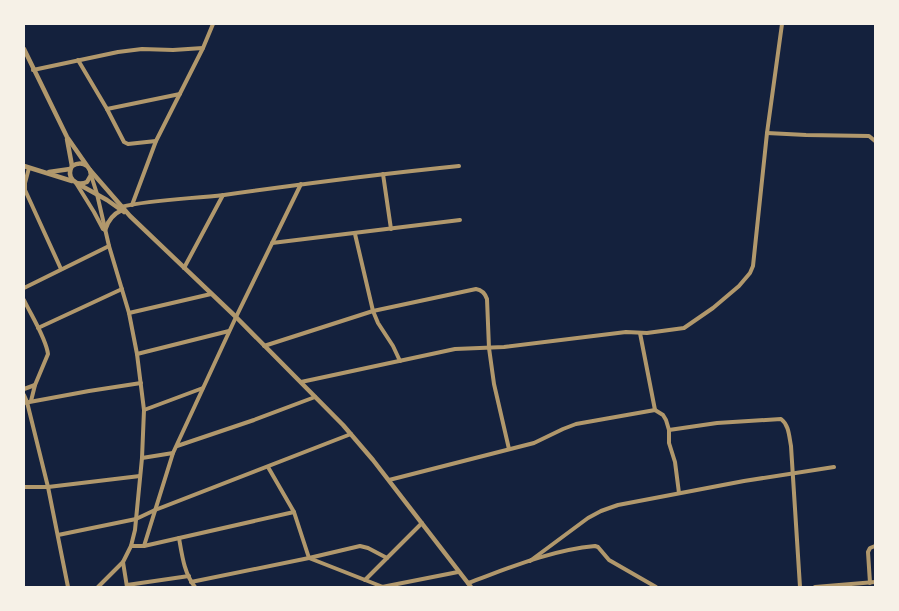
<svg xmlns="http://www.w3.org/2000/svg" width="899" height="611" viewBox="0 0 899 611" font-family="'Work Sans',sans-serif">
  <rect width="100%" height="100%" fill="#14213d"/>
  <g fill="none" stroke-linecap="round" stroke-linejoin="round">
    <g stroke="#b1986c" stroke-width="4">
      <polyline points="78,60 107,109 124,142 128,144 156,141"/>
      <polyline points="33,70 118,52 142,49 173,50 203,48"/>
      <polyline points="107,109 180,94"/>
      <polyline points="767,133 806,135 869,136 875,141"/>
      <polyline points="29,168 25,183 25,190 61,269"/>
      <polyline points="383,174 391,229"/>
      <polyline points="91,175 97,194 109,246 129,313 137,354 144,410 142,458 135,530 131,546 123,562 98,587"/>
      <polyline points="76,183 94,212 103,229"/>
      <polyline points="132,205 156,141 203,48 213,24"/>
      <path d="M121,207c33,-8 69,-8 103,-12 78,-11 156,-21 235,-29"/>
      <polyline points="355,234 373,311 378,323 393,346 400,361"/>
      <polyline points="272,243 460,220"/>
      <polyline points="184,268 223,195"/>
      <polyline points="24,288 109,246"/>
      <path d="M24,300c7,15 22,38 24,54l-13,31 -4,16"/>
      <polyline points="129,313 211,294"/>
      <polyline points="38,328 122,289"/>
      <polyline points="640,333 655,410"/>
      <path d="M264,346l109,-35 103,-22c6,1 9,4 11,10l2,49 5,36 15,65"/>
      <polyline points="137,354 229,331"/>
      <polyline points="301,382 455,349 504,347 626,332 647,333 684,328 713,308 739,286 750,273 753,266 767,133 782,24"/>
      <polyline points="24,389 35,385"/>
      <polyline points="24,395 27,402 48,487 68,587"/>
      <polyline points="24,403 89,391 141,383"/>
      <polyline points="144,410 203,388"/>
      <path d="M669,430l48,-7 64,-4c8,6 8,17 10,27l9,141"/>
      <polyline points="177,446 254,420 315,397"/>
      <polyline points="142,458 173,453"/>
      <polyline points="268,467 294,512 309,558 383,587"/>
      <polyline points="389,480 534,443 563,429 576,424 655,410 663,415 666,420 669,430 669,443 675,462 679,493"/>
      <polyline points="24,487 48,487 140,476"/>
      <polyline points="58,535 136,519 155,510 351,434"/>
      <path d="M179,538c3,17 5,35 16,49"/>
      <polyline points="131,546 144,546 173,453 236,317 301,184"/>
      <polyline points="144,546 294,512"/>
      <polyline points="530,561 588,518 601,511 618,505 744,481 834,467"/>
      <polyline points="123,562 127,587"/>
      <polyline points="365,580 422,523"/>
      <polyline points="191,582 309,558 360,546 368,548 387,558"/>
      <path d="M468,583c41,-15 83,-33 127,-37l3,1 11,13 47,27"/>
      <polyline points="870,583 868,552 870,548 875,546"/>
      <polyline points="127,585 189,576"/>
      <polyline points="382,587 458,572"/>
      <polyline points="815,587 875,582"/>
    </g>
    <g stroke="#b1986c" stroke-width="4.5">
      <path d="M24,49l43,88 23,33 1,5 -4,7c-12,5 -21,-5 -15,-16 5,-3 10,-4 15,0"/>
      <polyline points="67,139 72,166"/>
      <polyline points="24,166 72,181"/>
      <polyline points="90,170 130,216 236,317 343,425 373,460 471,587"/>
      <polyline points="49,172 70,169"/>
      <polyline points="80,185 107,200 124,212"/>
      <path d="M105,230c3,-10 8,-16 17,-20"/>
    </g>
  </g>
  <rect width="899" height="611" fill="none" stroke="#f6f1e7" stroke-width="50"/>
</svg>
